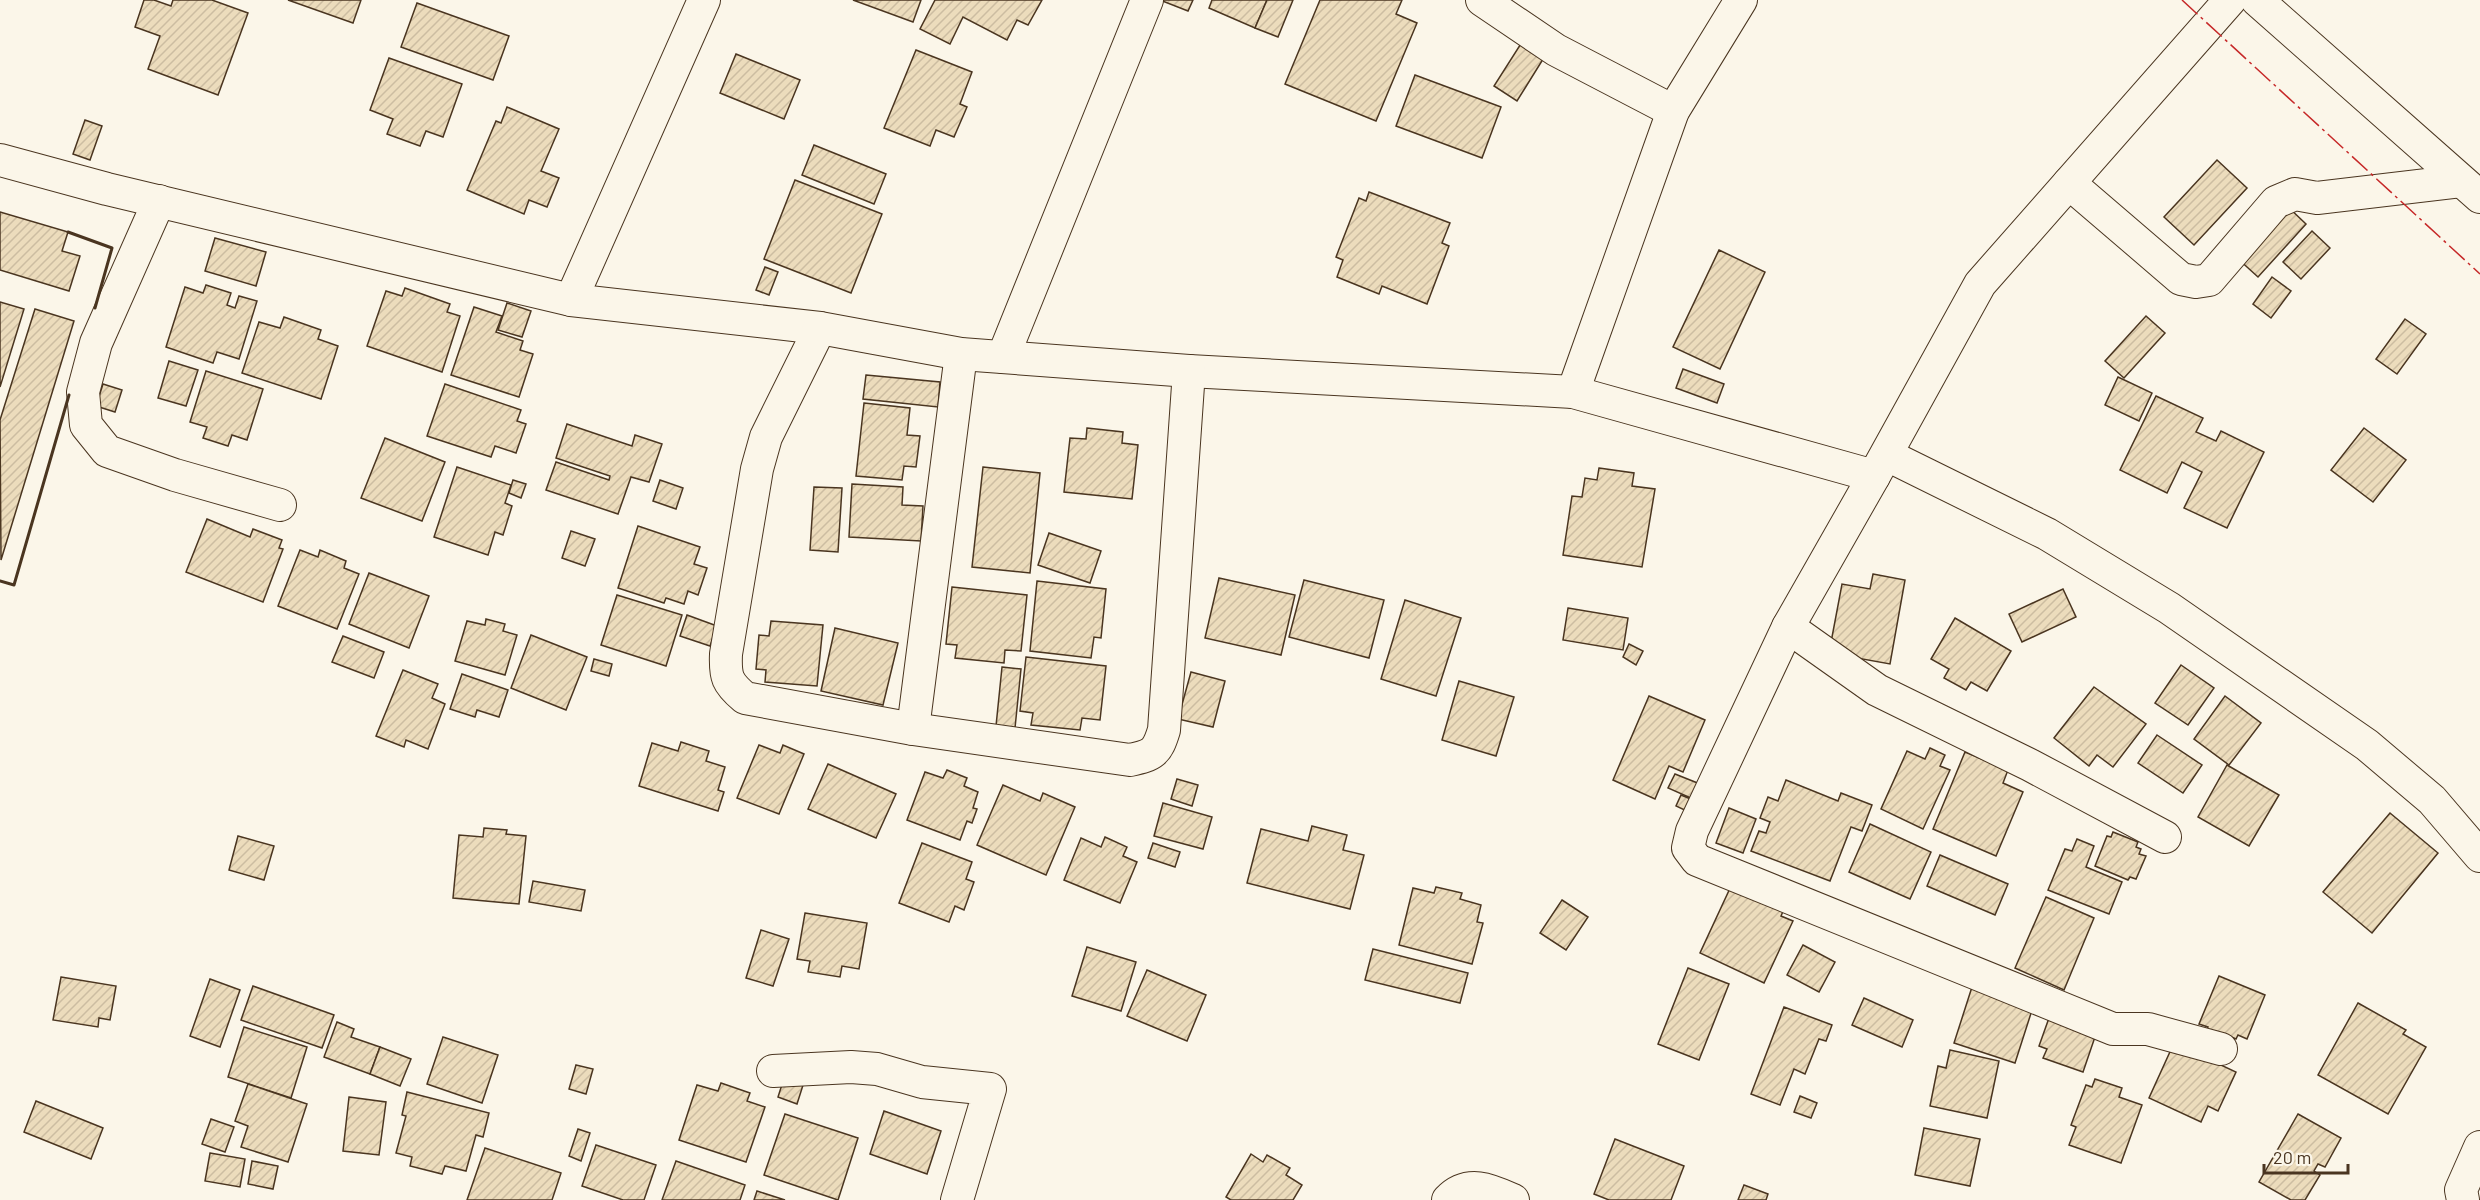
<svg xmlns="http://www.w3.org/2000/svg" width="2480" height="1200" viewBox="0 0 2480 1200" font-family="Barlow,sans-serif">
  <defs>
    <pattern id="building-hatch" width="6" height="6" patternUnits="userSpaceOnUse" patternTransform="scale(1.5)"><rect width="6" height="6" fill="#ecdcbc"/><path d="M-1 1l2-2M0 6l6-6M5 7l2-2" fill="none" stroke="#ccbda1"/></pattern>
  </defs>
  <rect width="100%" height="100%" fill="#fbf6e9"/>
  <g fill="url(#building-hatch)" stroke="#4a3520" stroke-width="1.5">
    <polygon points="144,0 154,0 171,6 173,0 212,0 248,13 218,95 148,69 160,36 135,27"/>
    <polygon points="288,0 361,0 353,23"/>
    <polygon points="853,0 921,0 913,22"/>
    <polygon points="935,0 1042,0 1028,25 1017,20 1007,40 963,17 950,44 920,29"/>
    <polygon points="1160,0 1193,0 1188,11"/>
    <polygon points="1212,0 1267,0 1255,28 1209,8"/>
    <polygon points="1267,0 1293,0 1278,37 1255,28"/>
    <polygon points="1320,0 1402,0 1396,14 1417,23 1376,121 1285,84"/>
    <polygon points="417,3 509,36 493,80 401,47"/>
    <polygon points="1522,42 1545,56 1517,101 1494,86"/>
    <polygon points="916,50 972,72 960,104 967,107 954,137 936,130 930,146 884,128"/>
    <polygon points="736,54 800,80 784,119 720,93"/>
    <polygon points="389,58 462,84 443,137 426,131 420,146 387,134 393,119 370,110"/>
    <polygon points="1415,75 1501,107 1482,158 1396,126"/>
    <polygon points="507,107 559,129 541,171 559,178 547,207 529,200 524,214 467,190 496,121 501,123"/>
    <polygon points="85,120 102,126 90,160 73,154"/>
    <polygon points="814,145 886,174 874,204 802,175"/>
    <polygon points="2217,160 2247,188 2194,245 2164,217"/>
    <polygon points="795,180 882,214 851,293 764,259"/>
    <polygon points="1369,192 1450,223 1442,243 1449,246 1427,304 1382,286 1379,294 1337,277 1343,260 1336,257 1359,198 1366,201"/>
    <polygon points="2285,204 2306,224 2258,277 2236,257"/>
    <polygon points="0,212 68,232 62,251 80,256 69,291 0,270"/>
    <polygon points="2312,231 2330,248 2301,279 2283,262"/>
    <polygon points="215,238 266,252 256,286 205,271"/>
    <polygon points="1719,250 1765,272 1720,369 1673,347"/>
    <polygon points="765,267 778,272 769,295 756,290"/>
    <polygon points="2272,277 2291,291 2271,318 2253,304"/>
    <polygon points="206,285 231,293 227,305 235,308 239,296 257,301 239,359 217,352 213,363 166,347 185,287 203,293"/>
    <polygon points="405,288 450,304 447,312 460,316 442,372 367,346 386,291 402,296"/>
    <polygon points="0,302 24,309 0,387"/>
    <polygon points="507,303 531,311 522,337 498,330"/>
    <polygon points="474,307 502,316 496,332 523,341 520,350 533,354 519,397 451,375"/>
    <polygon points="35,309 74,321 1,560 0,420"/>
    <polygon points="2146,316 2165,333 2124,378 2105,361"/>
    <polygon points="284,317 321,330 318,339 338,346 321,399 242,373 259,322 280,328"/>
    <polygon points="2405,319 2426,334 2397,374 2376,359"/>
    <polygon points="169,361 198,370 186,406 158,398"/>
    <polygon points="1683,369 1724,384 1717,403 1676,388"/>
    <polygon points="206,371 263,389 247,440 232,435 228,446 203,438 207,427 190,422"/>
    <polygon points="866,375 940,382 938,407 863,399"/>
    <polygon points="2118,377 2152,393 2139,421 2105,405"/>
    <polygon points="103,384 122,390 115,412 96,406"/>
    <polygon points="445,384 521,410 517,421 526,424 516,453 495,446 491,457 427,436"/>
    <polygon points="2156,396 2203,418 2196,432 2216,441 2221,431 2264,452 2227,528 2184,508 2202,472 2182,462 2167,493 2120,470"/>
    <polygon points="864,403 910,408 907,435 920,436 916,467 904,466 902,480 856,476"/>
    <polygon points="567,424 632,446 635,435 662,444 649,482 631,477 618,514 546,490 556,462 609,480 610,476 556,458"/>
    <polygon points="1087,428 1123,432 1122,443 1138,445 1132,499 1064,492 1070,438 1086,439"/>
    <polygon points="2364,428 2406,460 2373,502 2331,470"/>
    <polygon points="385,438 445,462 422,521 361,498"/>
    <polygon points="457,467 511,485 505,503 512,506 503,535 495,532 488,555 434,537"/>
    <polygon points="983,467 1040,473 1030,573 972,567"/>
    <polygon points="1599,468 1634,473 1632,486 1655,489 1642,567 1563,555 1572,496 1582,497 1585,478 1597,480"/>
    <polygon points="513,480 526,484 521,498 509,493"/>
    <polygon points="660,480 683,488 676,509 653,501"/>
    <polygon points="852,484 903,487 902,505 923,506 921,541 849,537"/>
    <polygon points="814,487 842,488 838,552 810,550"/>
    <polygon points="207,519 250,537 253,529 282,540 279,548 283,549 263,602 186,572"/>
    <polygon points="638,526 700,547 694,564 707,568 698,595 688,591 684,604 666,598 664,603 618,588"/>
    <polygon points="571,531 595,539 585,566 562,558"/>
    <polygon points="1049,533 1101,551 1090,583 1038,565"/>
    <polygon points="300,550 318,557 320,550 346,561 344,568 359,574 337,629 278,606"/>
    <polygon points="369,573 429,596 409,648 349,624"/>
    <polygon points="1873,574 1905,580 1890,664 1829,653 1842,584 1870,589"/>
    <polygon points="1219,578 1295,595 1281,655 1205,638"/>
    <polygon points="1304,580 1384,600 1369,658 1289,637"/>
    <polygon points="1037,581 1106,589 1101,638 1094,637 1091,658 1030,651"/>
    <polygon points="952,587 1027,595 1021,651 1005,650 1004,663 955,658 957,645 946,644"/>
    <polygon points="2063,589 2076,617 2022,642 2009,614"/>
    <polygon points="617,595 682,615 666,666 601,645"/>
    <polygon points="1405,600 1461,618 1436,696 1381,679"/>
    <polygon points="1568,608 1628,618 1623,650 1563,640"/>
    <polygon points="687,615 717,626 710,646 680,636"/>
    <polygon points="1955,618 2011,651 1987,691 1971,682 1966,690 1944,678 1949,669 1931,659"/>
    <polygon points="486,619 505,624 503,631 517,635 505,675 455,661 467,621 485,625"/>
    <polygon points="771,621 823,625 817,686 765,682 766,670 756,669 759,635 769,636"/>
    <polygon points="835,628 898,643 883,705 821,691"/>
    <polygon points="531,635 587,657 566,710 511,688"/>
    <polygon points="343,636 384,652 374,678 332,662"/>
    <polygon points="1629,644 1643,651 1636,665 1623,657"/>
    <polygon points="1026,657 1106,666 1100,720 1082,718 1080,730 1031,725 1033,713 1020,711"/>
    <polygon points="594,659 612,664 609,676 591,671"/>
    <polygon points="2181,665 2214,688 2188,725 2155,703"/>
    <polygon points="1002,667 1021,669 1015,728 996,726"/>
    <polygon points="403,670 438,684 432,698 445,704 428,749 406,740 404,747 376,736"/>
    <polygon points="1191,672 1225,681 1213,727 1178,719"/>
    <polygon points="462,674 508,690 499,717 477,710 475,717 450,709"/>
    <polygon points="1459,681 1514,697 1496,756 1442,740"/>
    <polygon points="2094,687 2146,724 2113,767 2097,755 2089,766 2054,738"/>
    <polygon points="1649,696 1705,720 1683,772 1669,766 1655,799 1613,780"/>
    <polygon points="2225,696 2261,723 2229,765 2194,739"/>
    <polygon points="2157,735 2202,765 2183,793 2138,763"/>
    <polygon points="681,742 709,751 706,761 725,767 718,790 724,792 718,811 639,786 652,743 678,751"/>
    <polygon points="759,745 780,753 783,745 804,754 779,814 737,798"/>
    <polygon points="1930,748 1945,755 1940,766 1950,770 1923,829 1881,809 1907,751 1925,759"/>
    <polygon points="1965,752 2008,770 2003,783 2023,792 1996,856 1933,829"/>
    <polygon points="828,764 896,794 876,838 808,809"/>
    <polygon points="2227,765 2279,795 2249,846 2198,817"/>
    <polygon points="947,770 967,778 964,786 978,792 973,808 977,809 972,823 967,821 960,840 907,820 925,772 943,778"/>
    <polygon points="1675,774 1700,784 1693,799 1668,788"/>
    <polygon points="1177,779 1198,785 1192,806 1171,799"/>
    <polygon points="1786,780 1838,801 1841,793 1872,805 1862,831 1851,827 1830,881 1751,851 1759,831 1766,833 1770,822 1760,818 1768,797 1778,801"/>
    <polygon points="1003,785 1040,801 1043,793 1075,807 1046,875 977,845"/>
    <polygon points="1681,795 1698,802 1693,814 1676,806"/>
    <polygon points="1163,803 1212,817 1203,849 1154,836"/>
    <polygon points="1729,808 1756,819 1743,853 1716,843"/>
    <polygon points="2390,813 2438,853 2372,933 2323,892"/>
    <polygon points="1870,824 1931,852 1910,899 1849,872"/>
    <polygon points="1312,826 1347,835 1343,850 1364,855 1350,909 1247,883 1261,829 1308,841"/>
    <polygon points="484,828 507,830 506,834 526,836 519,904 453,898 459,835 483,837"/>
    <polygon points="2113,832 2138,842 2136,847 2141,849 2139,854 2146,856 2136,879 2130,877 2128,880 2095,866 2107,836 2111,837"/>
    <polygon points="238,836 274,846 264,880 229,870"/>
    <polygon points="1105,837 1127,847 1123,856 1137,862 1120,903 1064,880 1081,838 1101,847"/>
    <polygon points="2077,839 2094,846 2086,867 2122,882 2109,914 2048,890 2065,849 2072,851"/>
    <polygon points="922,843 972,862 966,879 974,882 964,910 955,906 949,922 899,903"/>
    <polygon points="1153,843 1180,852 1175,867 1148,858"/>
    <polygon points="1940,855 2008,884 1995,915 1927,886"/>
    <polygon points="533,881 585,890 581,911 529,902"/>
    <polygon points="1732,884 1784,909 1781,916 1793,921 1764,983 1700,953"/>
    <polygon points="1436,887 1462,893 1460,899 1481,905 1477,922 1483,923 1472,964 1399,945 1413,888 1434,893"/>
    <polygon points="2046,897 2094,918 2064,990 2015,968"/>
    <polygon points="1562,900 1588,917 1566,950 1540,933"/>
    <polygon points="805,913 867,923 859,969 842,966 840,977 808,972 810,961 797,959"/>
    <polygon points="761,930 789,939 773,986 746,978"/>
    <polygon points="1803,945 1835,962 1819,992 1787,975"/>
    <polygon points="1087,947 1136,962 1121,1011 1072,996"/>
    <polygon points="1373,949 1468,973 1460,1003 1365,980"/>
    <polygon points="1688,968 1729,984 1699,1060 1658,1044"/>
    <polygon points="1147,970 1206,995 1187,1041 1127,1016"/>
    <polygon points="2219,976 2265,995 2247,1039 2238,1035 2236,1039 2227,1035 2205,1034 2208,1027 2199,1024"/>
    <polygon points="61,977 116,986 110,1020 99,1018 98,1027 53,1020"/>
    <polygon points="210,979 240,990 220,1047 190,1036"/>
    <polygon points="253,986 334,1015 322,1048 241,1020"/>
    <polygon points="1972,987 2033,1007 2015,1063 1954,1043"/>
    <polygon points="1864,998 1913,1020 1902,1047 1852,1025"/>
    <polygon points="2358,1003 2406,1030 2403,1034 2426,1047 2388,1114 2318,1075"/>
    <polygon points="1784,1007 1832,1025 1826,1041 1819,1039 1805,1074 1794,1069 1780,1105 1751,1094"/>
    <polygon points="2049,1018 2096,1034 2083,1072 2043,1058 2047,1049 2039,1046"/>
    <polygon points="337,1022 354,1029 351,1037 380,1047 370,1074 324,1057"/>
    <polygon points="244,1027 307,1047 291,1098 228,1077"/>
    <polygon points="443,1037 498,1055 482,1103 427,1084"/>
    <polygon points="2174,1043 2236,1072 2218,1111 2208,1106 2201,1122 2149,1098"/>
    <polygon points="380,1047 411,1059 400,1086 370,1074"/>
    <polygon points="1950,1050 1999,1061 1987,1118 1930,1106 1938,1066 1946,1068"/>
    <polygon points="576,1065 593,1069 586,1094 569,1089"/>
    <polygon points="785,1075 804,1082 797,1104 778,1097"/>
    <polygon points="2095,1079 2122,1088 2119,1097 2142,1105 2121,1163 2069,1145 2076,1127 2071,1125 2086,1085 2092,1087"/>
    <polygon points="721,1083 750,1093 747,1101 765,1107 746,1162 679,1140 697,1085 718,1091"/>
    <polygon points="248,1084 307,1104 288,1162 241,1147 248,1126 235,1121"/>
    <polygon points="407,1092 489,1113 483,1137 476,1135 466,1171 445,1166 442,1174 410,1166 412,1157 396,1153 406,1116 402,1115"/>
    <polygon points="1800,1096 1817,1103 1811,1118 1794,1112"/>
    <polygon points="349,1097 386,1102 379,1155 343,1151"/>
    <polygon points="36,1101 103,1128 91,1159 24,1132"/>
    <polygon points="884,1111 941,1131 927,1174 870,1154"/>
    <polygon points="785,1114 858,1138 838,1200 764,1175"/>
    <polygon points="2298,1114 2341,1138 2325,1167 2318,1164 2314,1171 2320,1175 2305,1200 2291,1200 2259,1182"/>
    <polygon points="211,1119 234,1127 225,1152 202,1144"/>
    <polygon points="1924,1128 1980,1139 1970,1186 1915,1175"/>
    <polygon points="578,1129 590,1133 581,1161 569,1156"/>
    <polygon points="1615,1139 1684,1166 1671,1200 1609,1200 1594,1194"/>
    <polygon points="596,1145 656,1165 644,1200 623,1200 582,1186"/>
    <polygon points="485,1148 561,1173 552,1200 467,1200"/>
    <polygon points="210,1153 245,1159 240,1187 205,1181"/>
    <polygon points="1251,1154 1263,1162 1267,1155 1290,1168 1286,1175 1302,1185 1293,1200 1231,1200 1226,1197"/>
    <polygon points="252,1161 278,1166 273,1189 248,1184"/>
    <polygon points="676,1161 745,1185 740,1200 662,1200"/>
    <polygon points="1744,1185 1768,1194 1766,1200 1738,1200"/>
    <polygon points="757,1191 785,1200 754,1200"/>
  </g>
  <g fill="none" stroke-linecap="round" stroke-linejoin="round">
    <defs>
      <g id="minor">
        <polyline points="1482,0 1556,50 1673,111"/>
        <polyline points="2257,0 2480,197"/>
        <polyline points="0,160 107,189 571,300 820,328 961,354 1189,371 1573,392 1874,476 1980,284 2230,0"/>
        <polyline points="2069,183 2181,279 2196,282 2209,280 2276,202 2295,194 2317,198 2461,181"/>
        <polyline points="159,201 96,343 83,392 86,425 107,451 175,475 280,505"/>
        <polyline points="571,300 704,0"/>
        <path d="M820,328l-54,109 -9,32 -31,185c-1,23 1,29 19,44l168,31 217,31c23,-5 27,-7 34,-30l25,-359"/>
        <polyline points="1003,357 1147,0"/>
        <polyline points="1573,392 1673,111 1741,0"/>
        <polyline points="1887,455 2047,534 2169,608 2367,745 2432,800 2480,856"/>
        <polyline points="1874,476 1788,627 1692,831 1688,848 1697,860 2113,1029 2148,1029 2221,1049"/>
        <polyline points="1788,627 1877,690 2030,765 2165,837"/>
        <polyline points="913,729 961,354"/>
        <polyline points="773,1071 851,1067 877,1069 922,1082 990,1089 957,1200"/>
        <path d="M1448,1200c20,-21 43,-10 65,0"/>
        <polyline points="2463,1200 2461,1190 2480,1147"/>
      </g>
    </defs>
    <use href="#minor" stroke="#4a3520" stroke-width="34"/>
    <use href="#minor" stroke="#fbf6e9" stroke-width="32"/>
    <g stroke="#4a3520" stroke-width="3">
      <polyline points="68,232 112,248 95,308"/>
      <polyline points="0,581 14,585 69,395"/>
    </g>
    <polyline stroke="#c62828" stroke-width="1.5" stroke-dasharray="21 4.5 3 4.5" stroke-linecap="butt" points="2182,0 2480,274"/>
  </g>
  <path d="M2264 1164v9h84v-9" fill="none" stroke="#4a3520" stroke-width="3"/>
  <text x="2273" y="1164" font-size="18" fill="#4a3520" stroke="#fbf6e9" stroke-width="4.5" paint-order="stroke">20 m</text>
</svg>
